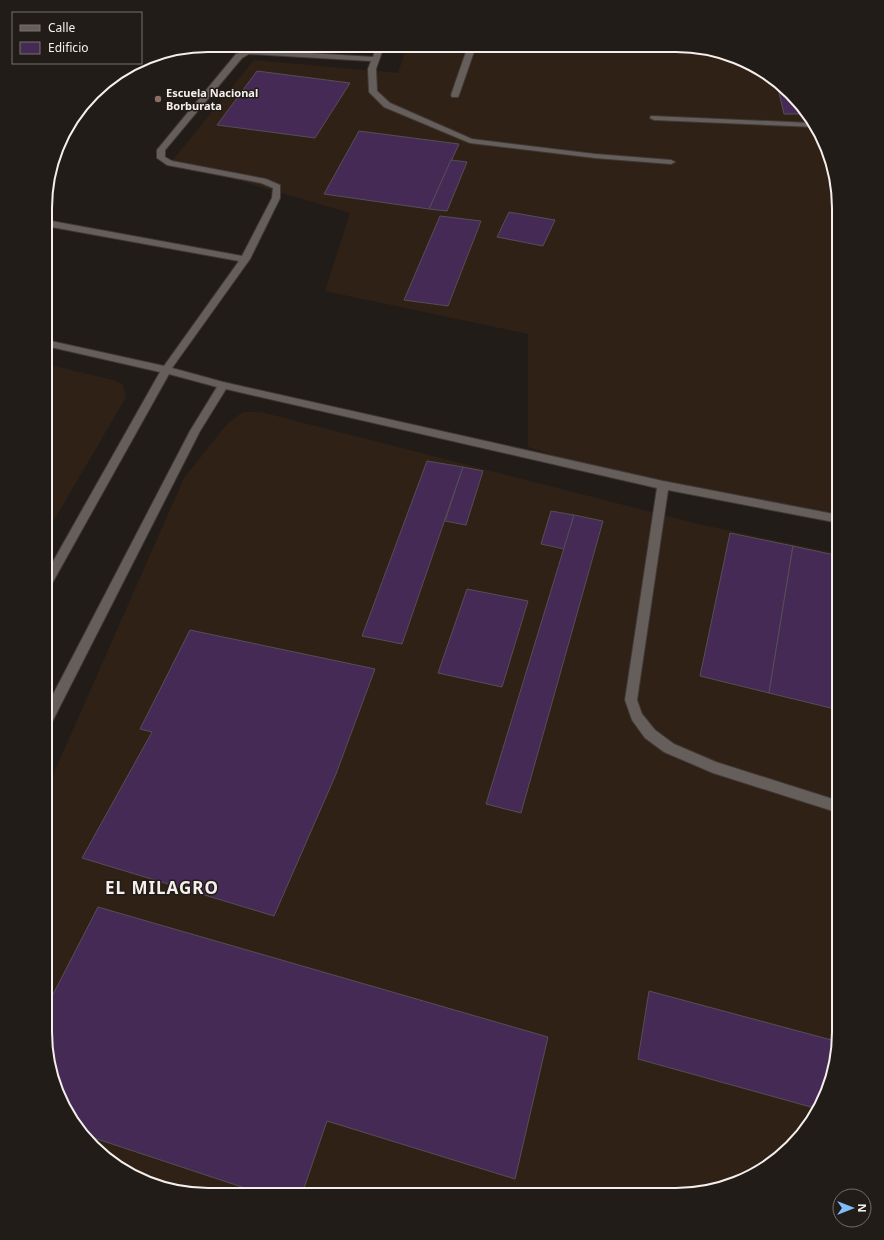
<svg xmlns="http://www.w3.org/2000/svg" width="884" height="1240" viewBox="0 0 884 1240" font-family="'Noto Sans',sans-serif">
  <rect width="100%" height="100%" fill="#221c18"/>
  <g fill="#302116">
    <polygon points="407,46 697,46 738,57 775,79 822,136 839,208 839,514 705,490 579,463 528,447 528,334 325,291 350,213 172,161 254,60 398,73"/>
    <polygon points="46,364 113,380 123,385 126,397 46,534"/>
    <polygon points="243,412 261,412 694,523 839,554 839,1043 830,1085 811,1123 783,1155 748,1178 676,1195 187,1194 117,1167 85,1139 62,1104 45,1032 45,793 184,478 227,424"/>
  </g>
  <g fill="#462a56" stroke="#534f56">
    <polygon points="257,71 350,83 315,138 217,125"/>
    <polygon points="776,80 804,114 784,114"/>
    <polygon points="359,131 459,144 429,209 324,194"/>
    <polygon points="451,160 467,162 447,211 429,209"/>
    <polygon points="509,212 555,220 543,246 497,237"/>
    <polygon points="440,216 481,221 448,306 404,300"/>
    <polygon points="427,461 463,467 402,644 362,636"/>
    <polygon points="463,467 483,471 466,525 445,521"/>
    <polygon points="551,511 574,515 564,549 541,544"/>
    <polygon points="574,515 603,521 521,813 486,804"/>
    <polygon points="730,533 793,546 769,693 700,676"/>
    <polygon points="793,546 839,556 839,710 769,693"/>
    <polygon points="467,589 528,601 502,687 438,673"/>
    <polygon points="190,630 375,669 336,774 274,916 82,858 152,732 140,729"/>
    <polygon points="98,907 548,1037 515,1179 327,1121 302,1194 263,1194 82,1134 62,1104 45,1032 45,1010"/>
    <polygon points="649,991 839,1042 830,1085 818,1109 638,1059"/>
  </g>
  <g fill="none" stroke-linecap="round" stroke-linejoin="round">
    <defs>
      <g id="minor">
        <polygon points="377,45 384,46 376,69 377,91 390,103 472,139 595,154 671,160 675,162 671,164 595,158 470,143 384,107 369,92 368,69 371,61 249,54 242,58 165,150 165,157 172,161 266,179 280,185 280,198 250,259 172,368 223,382 663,481 839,515 839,523 668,490 637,700 642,714 655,730 674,744 716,762 839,801 839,813 713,773 664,752 645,738 632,720 625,700 657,488 226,389 200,431 51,724 46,725 46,708 190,431 217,387 169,374 50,587 46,588 46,574 160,372 46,346 46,340 164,366 239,261 46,226 46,220 242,256 272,198 273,188 261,183 167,165 157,158 157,150 236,54 248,50 261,50 373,57"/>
        <polygon points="468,46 476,46 459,95 458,97 452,97 451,95"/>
        <polygon points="651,116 811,123 815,127 654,120 650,118"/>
      </g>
    </defs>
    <use href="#minor" stroke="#3f3a37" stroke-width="2"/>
    <use href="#minor" fill="#665e5a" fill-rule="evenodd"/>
  </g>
  <circle fill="#8d6e63" stroke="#221c18" stroke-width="1.5" cx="158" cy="99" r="4"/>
  <g text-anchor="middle" stroke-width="3" stroke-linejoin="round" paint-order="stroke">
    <g font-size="11" font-weight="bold" fill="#f4efec" stroke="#221c18" text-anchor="start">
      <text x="166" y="97">Escuela Nacional<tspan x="166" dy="13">Borburata</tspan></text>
    </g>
    <g font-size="17" font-weight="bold" letter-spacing="1" fill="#f4efec" stroke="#221c18">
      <text x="162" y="894">EL MILAGRO</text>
    </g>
  </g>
  <path d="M0 0H884V1240H0ZM208 52H676A156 156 0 0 1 832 208V1032A156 156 0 0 1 676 1188H208A156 156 0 0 1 52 1032V208A156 156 0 0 1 208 52Z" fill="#221c18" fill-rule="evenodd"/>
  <path fill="none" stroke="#f4efec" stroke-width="2" d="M208 52H676A156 156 0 0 1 832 208V1032A156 156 0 0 1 676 1188H208A156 156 0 0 1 52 1032V208A156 156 0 0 1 208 52Z"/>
  <rect x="12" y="12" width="130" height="52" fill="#221c18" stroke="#76706d"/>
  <rect x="20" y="25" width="20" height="6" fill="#665e5a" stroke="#76706d"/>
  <text x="48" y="32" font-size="12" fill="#f4efec">Calle</text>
  <rect x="20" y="42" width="20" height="12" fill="#462a56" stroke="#76706d"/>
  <text x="48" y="52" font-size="12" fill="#f4efec">Edificio</text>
  <g transform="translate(852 1208) rotate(90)"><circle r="19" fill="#221c18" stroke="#76706d"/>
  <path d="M0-3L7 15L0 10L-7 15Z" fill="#7fbdfa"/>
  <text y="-6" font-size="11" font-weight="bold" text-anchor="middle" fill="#f4efec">N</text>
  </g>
</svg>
